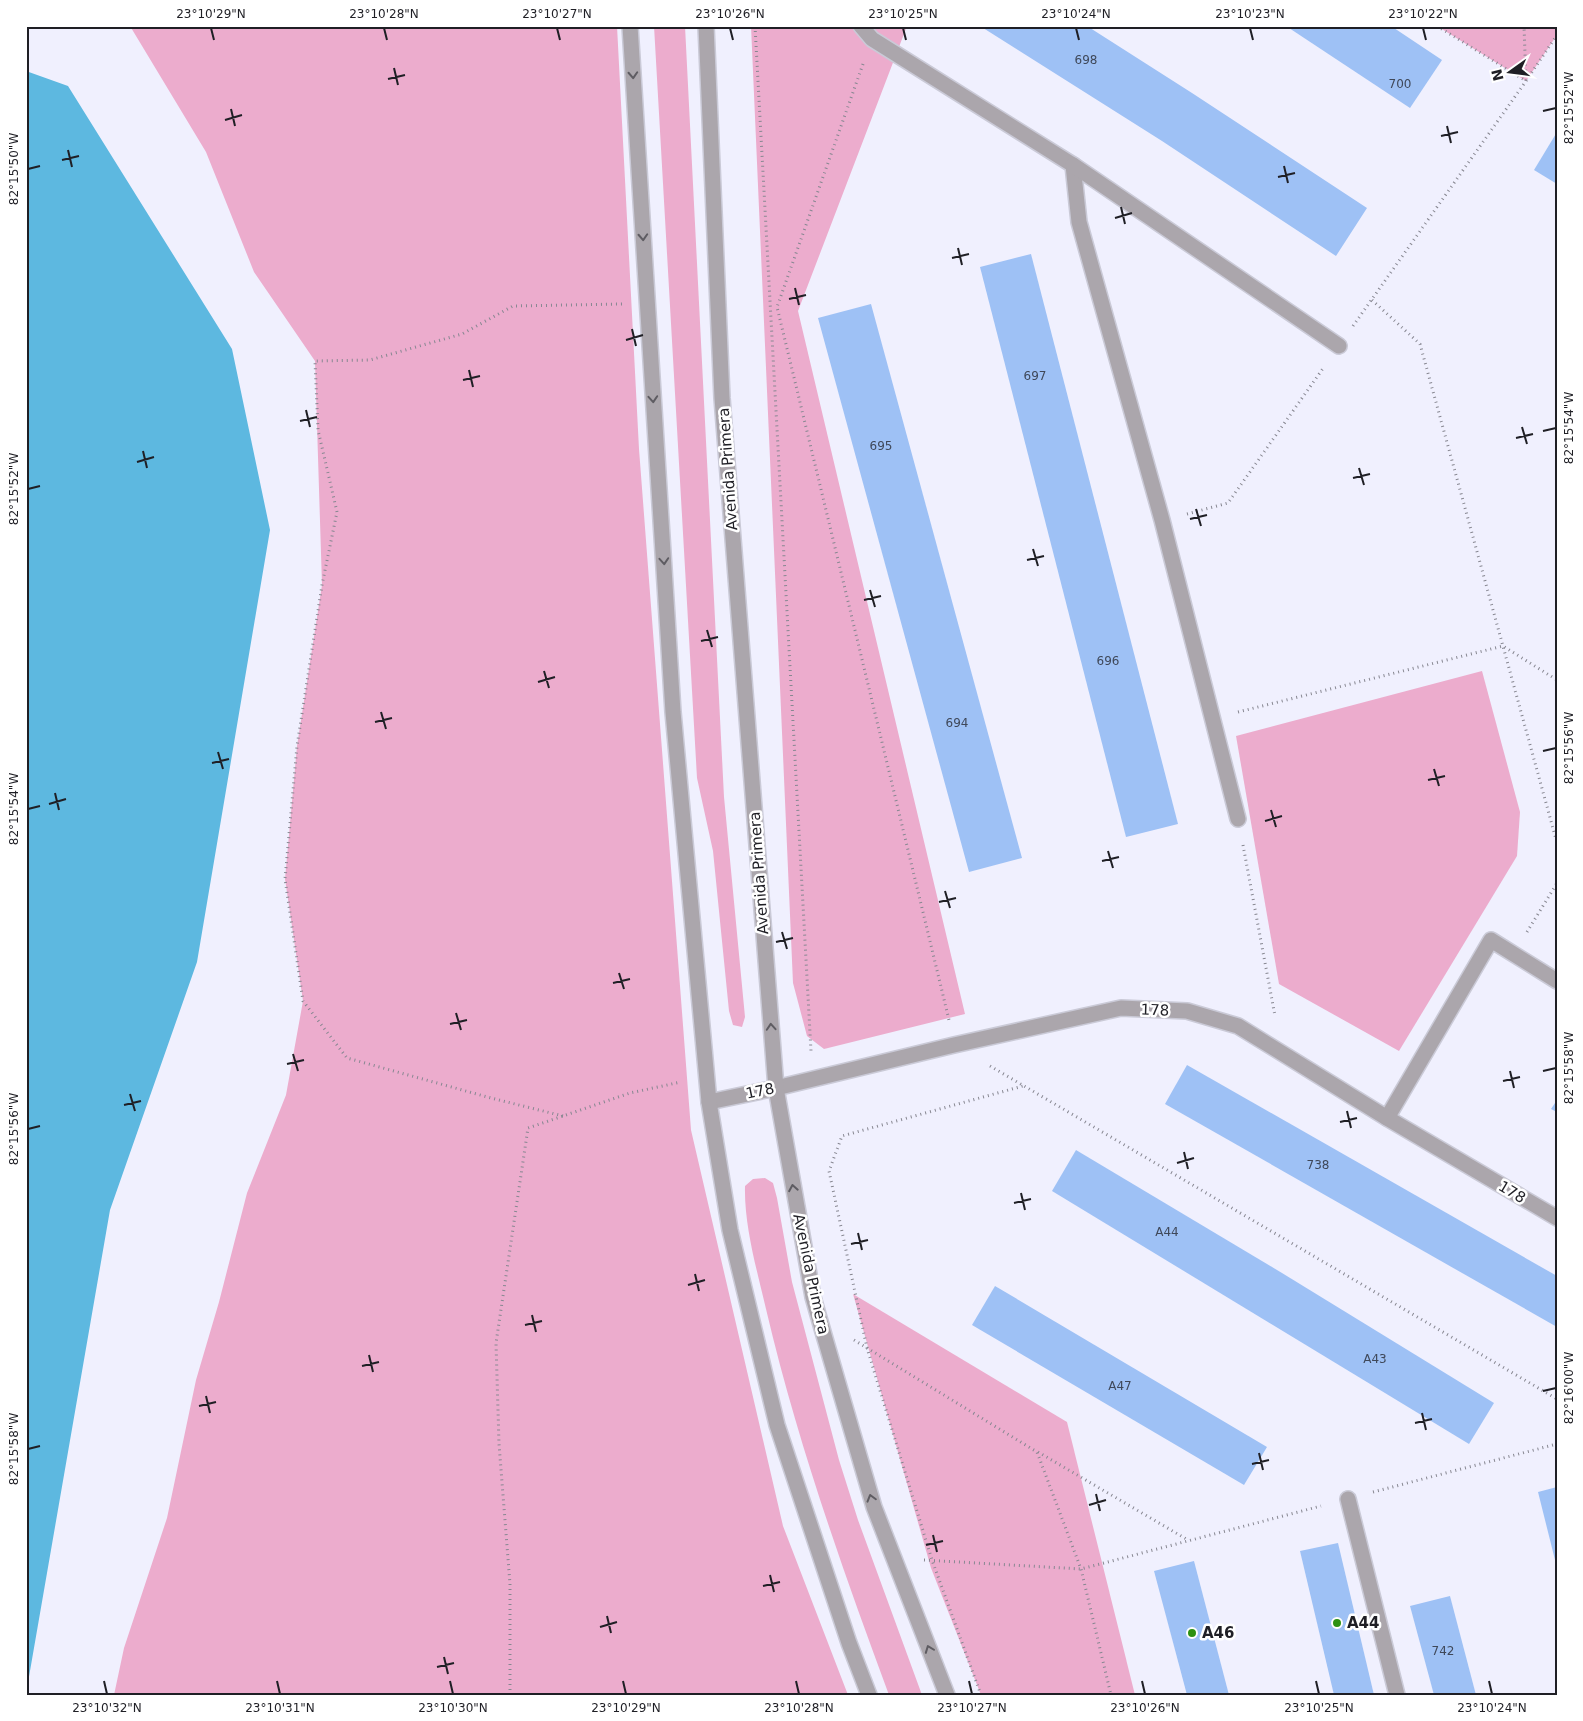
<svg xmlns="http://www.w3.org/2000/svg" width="1583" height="1721" viewBox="0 0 1583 1721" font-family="'DejaVu Sans',sans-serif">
  <rect width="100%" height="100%" fill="#f0f0fe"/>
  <g fill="#ecaccd">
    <polygon points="130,26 617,26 639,449 691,1130 783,1526 848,1695 114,1695 124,1648 167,1518 196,1380 219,1302 247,1193 286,1095 303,1001 285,879 297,746 322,585 315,361 254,272 206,152"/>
    <polygon points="654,26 685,26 724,797 745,1017 742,1027 733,1025 729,1011 713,851 697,778"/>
    <polygon points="751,26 907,26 798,311 965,1014 824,1049 807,1036 793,983"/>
    <polygon points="1437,26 1557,26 1557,35 1526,81"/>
    <polygon points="1482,671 1520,812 1517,856 1399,1051 1279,984 1236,736"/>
    <path d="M765,1178l8,5 4,15 15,84 47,178 19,60 64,175h-33c-47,-127 -92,-254 -123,-386 -9,-39 -22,-83 -21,-123l8,-7z"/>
    <polygon points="853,1294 1067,1422 1135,1695 981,1695 931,1568"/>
  </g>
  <polygon fill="#5db8e0" points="26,71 68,86 232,349 270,530 197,962 110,1210 26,1694"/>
  <g fill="#9ec1f5">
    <polygon points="980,26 1087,26 1192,93 1367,208 1336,256 1162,141"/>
    <polygon points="1286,26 1391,26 1442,60 1410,108"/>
    <polygon points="1557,132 1557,184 1534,170"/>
    <polygon points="1031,254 1178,824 1126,837 980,267"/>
    <polygon points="871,304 1022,858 969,872 818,318"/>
    <polygon points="1187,1065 1557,1276 1557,1327 1165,1104"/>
    <polygon points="1557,1100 1557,1112 1551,1109"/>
    <polygon points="1076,1150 1282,1273 1494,1403 1469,1444 1052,1191"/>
    <polygon points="995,1286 1267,1447 1244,1485 972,1325"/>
    <polygon points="1557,1487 1557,1564 1556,1564 1538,1492"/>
    <polygon points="1338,1543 1374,1695 1334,1695 1300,1551"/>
    <polygon points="1194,1561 1229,1695 1187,1695 1154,1571"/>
    <polygon points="1450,1596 1476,1695 1434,1695 1410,1606"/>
  </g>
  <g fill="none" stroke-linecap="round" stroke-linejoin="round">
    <defs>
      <g id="service">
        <polyline points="861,26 872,39 1073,165 1079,222 1162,520 1238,819"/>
        <polyline points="1073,165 1339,346"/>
        <polyline points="1387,1118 1491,940 1557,981"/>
        <polyline points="1348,1499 1397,1695"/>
      </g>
      <polyline id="minor" points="709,1102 776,1088 954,1045 1121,1008 1187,1011 1238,1026 1387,1118 1557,1218"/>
      <g id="tertiary">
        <polyline points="630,26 673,712 709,1102 730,1230 777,1425 849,1643 869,1695"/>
        <polyline points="706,26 722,398 776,1088 813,1297 819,1318 874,1507 947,1695"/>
      </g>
    </defs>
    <use href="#service" stroke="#cacad7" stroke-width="18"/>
    <use href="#minor" stroke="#cacad7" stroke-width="18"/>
    <use href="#tertiary" stroke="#cacad7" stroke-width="18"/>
    <g stroke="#878791" stroke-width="3" stroke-dasharray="1 4" stroke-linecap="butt">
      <polyline points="755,26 811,1051"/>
      <polyline points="1437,26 1526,81 1524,26"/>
      <polyline points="863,64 777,307 949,1020"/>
      <polyline points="1372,300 1420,344 1557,843"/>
      <polyline points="1353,326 1526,81 1557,35"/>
      <polyline points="1187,514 1228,503 1324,367"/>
      <polyline points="1238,712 1503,646 1557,680"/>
      <polyline points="1243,845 1275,1016"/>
      <polyline points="1527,932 1557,883"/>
      <polyline points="990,1066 1557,1399"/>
      <polyline points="563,1116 491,1098 347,1058 303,1001 285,879 297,746 322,585 337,512 318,430 315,361 370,360 462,334 513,306 622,304"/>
      <polyline points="854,1340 1037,1452 1081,1569 1111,1695"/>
      <polyline points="1038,1452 1188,1540"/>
      <polyline points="1373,1492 1557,1444"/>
      <polyline points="924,1560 1081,1569 1321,1506"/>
      <polyline points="510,1695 510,1584 499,1444 496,1343 528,1128 630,1093 681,1082"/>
      <polyline points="981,1695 932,1560 867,1348 829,1171 842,1136 1023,1086"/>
    </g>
    <use href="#service" stroke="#aba6ac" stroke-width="15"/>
    <use href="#minor" stroke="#aba6ac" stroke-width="15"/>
    <use href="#tertiary" stroke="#aba6ac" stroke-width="15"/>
  </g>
  <defs><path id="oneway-chevron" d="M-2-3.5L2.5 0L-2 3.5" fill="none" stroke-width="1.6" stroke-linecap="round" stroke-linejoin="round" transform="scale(1.25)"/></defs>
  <g stroke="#5e5c62">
    <use href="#oneway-chevron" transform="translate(633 75) rotate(87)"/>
    <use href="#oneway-chevron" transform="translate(643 237) rotate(87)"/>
    <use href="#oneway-chevron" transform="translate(653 399) rotate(86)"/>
    <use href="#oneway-chevron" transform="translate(664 561) rotate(86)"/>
    <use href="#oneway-chevron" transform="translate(771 1027) rotate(-94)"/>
    <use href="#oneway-chevron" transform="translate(793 1188) rotate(-100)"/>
    <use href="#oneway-chevron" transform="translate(871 1498) rotate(-106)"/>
    <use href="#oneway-chevron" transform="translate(929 1649) rotate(-111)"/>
  </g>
  <path fill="none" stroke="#1f1f25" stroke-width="2" d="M211,28l3,12M384,28l3,12M557,28l3,12M730,28l3,12M903,28l3,12M1076,28l3,12M1250,28l3,12M1423,28l3,12M394,68l4,17M388,79l17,-4M231,109l4,17M1543,111l13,-3M225,120l17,-5M1447,126l4,17M1441,136l17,-4M68,150l4,17M62,160l17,-4M1284,166l4,17M28,169l12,-3M1278,177l17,-4M1121,207l4,17M1115,218l17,-5M958,248l4,17M952,258l17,-4M795,288l4,17M789,299l17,-4M632,329l4,17M626,340l17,-5M469,370l4,17M463,380l17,-4M306,410l4,17M300,421l17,-4M1522,427l5,17M1543,431l13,-3M1516,438l17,-4M143,451l4,17M137,462l17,-5M1359,468l5,17M1353,478l17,-4M28,489l12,-3M1196,509l5,17M1190,519l17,-4M1033,549l5,17M1027,560l17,-4M870,590l5,17M864,600l17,-4M707,630l5,17M701,641l17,-4M544,671l5,17M538,682l17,-5M381,712l5,17M375,722l17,-4M1543,751l13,-3M218,752l5,17M212,763l17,-4M1434,769l5,17M1428,780l17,-4M55,793l4,17M49,804l17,-5M28,809l12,-3M1271,810l5,17M1265,821l17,-5M1108,851l5,17M1102,861l17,-4M945,891l5,17M939,902l17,-4M782,932l5,17M776,942l17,-4M619,973l5,16M613,983l17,-4M456,1013l5,17M450,1024l17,-4M293,1054l5,17M287,1064l17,-4M1510,1071l4,17M1543,1071l13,-3M1503,1081l17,-4M130,1094l5,17M124,1105l17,-4M1347,1111l4,17M1340,1122l17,-4M28,1129l12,-3M1184,1152l4,17M1177,1163l17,-5M1021,1193l4,17M1014,1203l17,-4M858,1233l4,17M851,1244l17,-4M695,1274l4,17M688,1285l17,-5M532,1315l4,17M525,1325l17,-4M369,1355l4,17M362,1366l17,-4M1543,1391l13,-3M206,1396l4,17M199,1406l17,-4M1422,1413l4,17M1415,1423l17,-4M28,1449l12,-3M1259,1453l4,17M1252,1464l17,-4M1096,1494l4,17M1089,1505l17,-5M933,1535l4,17M926,1545l17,-4M770,1575l4,17M763,1586l17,-4M607,1616l4,17M600,1627l17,-5M444,1657l4,17M437,1667l17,-4M104,1681l3,13M277,1681l3,13M450,1681l3,13M623,1681l3,13M796,1681l3,13M969,1681l3,13M1142,1681l3,13M1316,1681l3,13M1489,1681l3,13"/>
  <g fill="#2d9111" stroke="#fff" stroke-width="2">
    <circle cx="1337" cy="1623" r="5"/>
    <circle cx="1192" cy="1633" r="5"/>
  </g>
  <g text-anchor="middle" stroke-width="5" stroke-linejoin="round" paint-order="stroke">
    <g font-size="12" fill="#3f4859">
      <text x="1086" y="64">698</text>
      <text x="1400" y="88">700</text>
      <text x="1035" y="380">697</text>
      <text x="881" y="450">695</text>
      <text x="1108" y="665">696</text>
      <text x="957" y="727">694</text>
      <text x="1318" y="1169">738</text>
      <text x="1167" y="1236">A44</text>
      <text x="1375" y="1363">A43</text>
      <text x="1120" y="1390">A47</text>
      <text x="1443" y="1655">742</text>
    </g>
    <g font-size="15" fill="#1f1f25" stroke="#fff">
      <text transform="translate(728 469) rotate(-94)" y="5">Avenida Primera</text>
      <text transform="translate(759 873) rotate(-94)" y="5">Avenida Primera</text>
      <text transform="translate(1155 1010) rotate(2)" y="5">178</text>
      <text transform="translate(760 1091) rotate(-12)" y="5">178</text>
      <text transform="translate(1512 1192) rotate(31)" y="5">178</text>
      <text transform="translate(811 1274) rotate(78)" y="5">Avenida Primera</text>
    </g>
    <g font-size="15" font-weight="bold" fill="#1f1f25" stroke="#fff" text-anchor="start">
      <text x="1347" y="1628">A44</text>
      <text x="1202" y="1638">A46</text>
    </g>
  </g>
  <rect width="1583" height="1721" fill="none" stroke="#ffffff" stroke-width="55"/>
  <g transform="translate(1510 72) rotate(256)" stroke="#ffffff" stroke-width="4" paint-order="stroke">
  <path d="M0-4L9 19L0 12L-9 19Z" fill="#1f1f25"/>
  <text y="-8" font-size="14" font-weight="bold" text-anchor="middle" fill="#1f1f25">N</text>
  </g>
  <rect x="28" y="28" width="1528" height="1666" fill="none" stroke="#1f1f25" stroke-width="2"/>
  <g font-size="12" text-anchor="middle" fill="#1f1f25">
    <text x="211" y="18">23°10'29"N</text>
    <text x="384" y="18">23°10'28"N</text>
    <text x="557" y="18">23°10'27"N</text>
    <text x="730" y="18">23°10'26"N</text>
    <text x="903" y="18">23°10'25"N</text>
    <text x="1076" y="18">23°10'24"N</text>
    <text x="1250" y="18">23°10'23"N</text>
    <text x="1423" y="18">23°10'22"N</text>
    <text transform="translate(1569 108) rotate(-90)" y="4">82°15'52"W</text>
    <text transform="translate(14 169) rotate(-90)" y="4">82°15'50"W</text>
    <text transform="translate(1569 428) rotate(-90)" y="4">82°15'54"W</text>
    <text transform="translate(14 489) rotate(-90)" y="4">82°15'52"W</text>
    <text transform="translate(1569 748) rotate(-90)" y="4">82°15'56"W</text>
    <text transform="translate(14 809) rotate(-90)" y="4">82°15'54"W</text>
    <text transform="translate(1569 1068) rotate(-90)" y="4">82°15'58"W</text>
    <text transform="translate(14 1129) rotate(-90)" y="4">82°15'56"W</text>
    <text transform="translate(1569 1388) rotate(-90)" y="4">82°16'00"W</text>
    <text transform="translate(14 1449) rotate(-90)" y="4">82°15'58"W</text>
    <text x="107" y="1712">23°10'32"N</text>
    <text x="280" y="1712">23°10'31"N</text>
    <text x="453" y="1712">23°10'30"N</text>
    <text x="626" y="1712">23°10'29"N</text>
    <text x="799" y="1712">23°10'28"N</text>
    <text x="972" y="1712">23°10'27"N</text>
    <text x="1145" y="1712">23°10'26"N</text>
    <text x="1319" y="1712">23°10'25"N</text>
    <text x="1492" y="1712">23°10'24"N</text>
  </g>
</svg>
